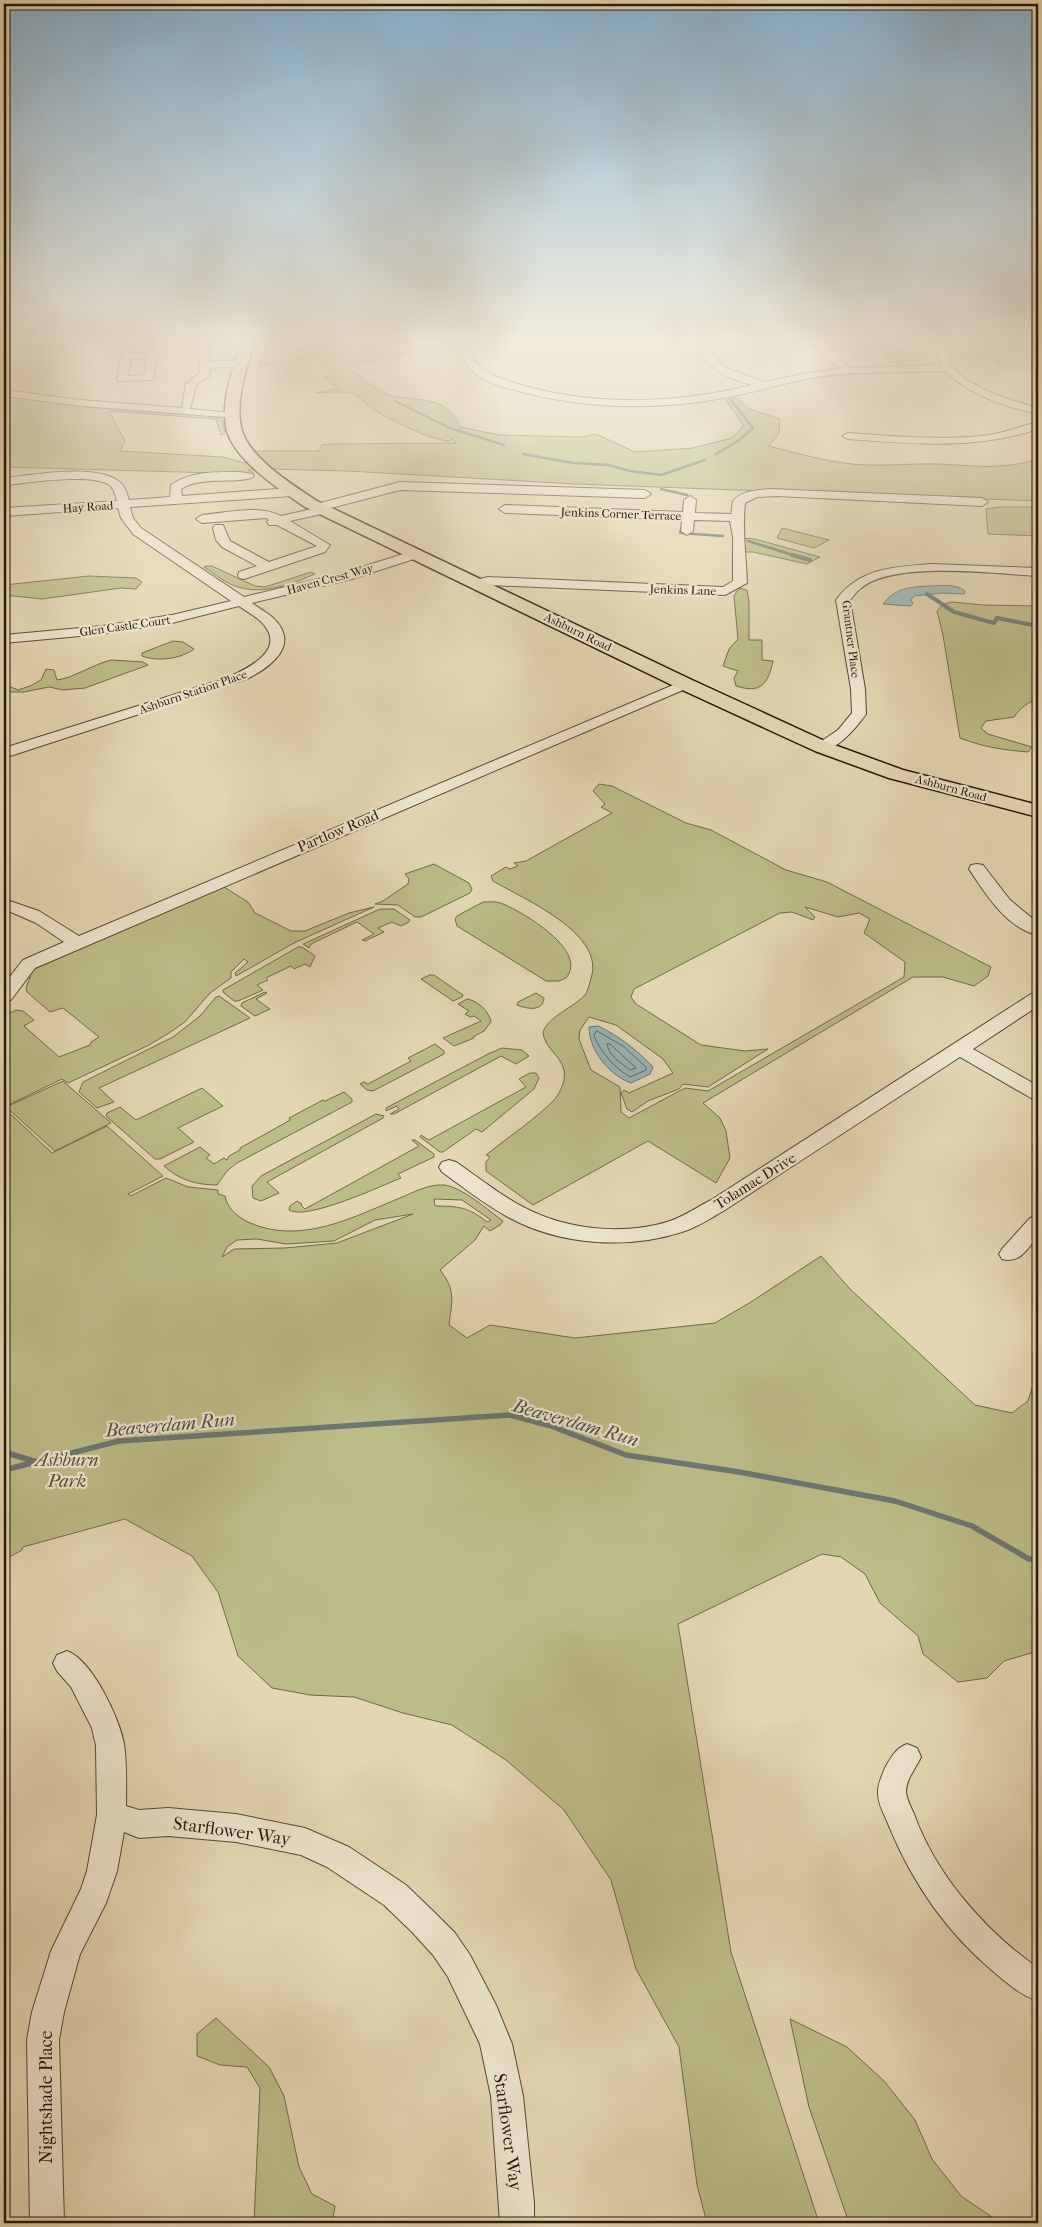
<svg xmlns="http://www.w3.org/2000/svg" width="1042" height="2227" viewBox="0 0 1042 2227" font-family="'IM FELL French Canon',serif">
  <rect width="100%" height="100%" fill="#e4d6b3"/>
  <filter id="stains"><feTurbulence type="fractalNoise" baseFrequency=".004" numOctaves="4"/><feColorMatrix values="0 0 0 0 .2 0 0 0 0 .09 0 0 0 0 .02 0 0 0 .5 -.17"/></filter>
  <radialGradient id="worn" r=".72"><stop offset=".6" stop-color="#630" stop-opacity="0"/><stop offset="1" stop-color="#630" stop-opacity=".3"/></radialGradient>
  <g fill="#bcbc88" stroke="#716a4a" fill-rule="evenodd">
    <polygon points="4,341 112,341 4,351"/>
    <path d="M346,341h47l17,12 -62,14c13,10 26,23 42,28 30,8 56,-1 70,32l39,8 82,2 15,-3 39,18 58,-4 39,-10 12,-12 -18,-26 11,-2 12,11 31,10 -1,14 -10,13c31,8 65,18 98,19 24,1 48,-2 72,-1 37,2 63,6 99,-5v42l-463,-17 -227,-13 -77,-2 -22,-18h70l3,-6 8,-1 126,-1 -4,-4 -2,2c-18,0 -63,-22 -78,-33 -7,-4 -11,-11 -19,-14 -10,-4 -27,-1 -38,-1l24,-5 -12,-7 -2,-4 9,-3 -18,-17 -59,10 3,-6 -2,-1 4,-5 26,-3z"/>
    <path d="M870,341h19l8,9 -1,8 5,5c-14,4 -22,-14 -31,-22z"/>
    <path d="M1008,347l30,13v12l-15,-3 -20,1c-7,-8 -11,-11 -6,-22z"/>
    <polygon points="4,395 215,416 223,421 225,433 221,435 216,419 109,411 125,441 120,451 223,457 252,465 257,470 248,470 254,473 251,474 4,467"/>
    <polygon points="999,507 1038,507 1038,536 988,534 986,509"/>
    <polygon points="782,528 829,540 814,548 777,538"/>
    <polygon points="742,538 755,539 820,557 807,564 753,552 743,552"/>
    <path d="M207,566h5l43,20 10,1 46,-15 4,2c-23,10 -52,21 -77,13 -12,-3 -23,-13 -34,-20z"/>
    <polygon points="89,576 136,578 142,582 136,589 121,588 42,599 4,595 4,585"/>
    <path d="M739,588l8,2 2,11v39h13v20l11,1c-5,23 -12,33 -37,25l-2,-8 4,-7 -15,-5 6,-17 9,-10 -4,-43z"/>
    <path d="M952,602l32,3 54,1v93c-11,4 -17,8 -24,18l-28,4 -5,7 7,6 44,13 -4,5c-24,-2 -45,-5 -68,-14l-17,-103 -6,-24 6,-7z"/>
    <path d="M173,641l10,1 11,7c-13,10 -37,13 -52,7v-3z"/>
    <path d="M111,660l32,2 5,3 -63,23 -22,2 -14,-3 -25,5h-20v-8l14,6 12,-4 11,-6 5,-11 8,1 3,10c16,-2 35,-15 54,-20z"/>
    <path d="M599,784l13,2 74,37 25,7 75,40 41,12 164,85 -3,9 -14,10 -31,-9h-30l-210,126 17,15 6,13 4,27 -14,25 -68,-42 -115,64 -47,-34v-9l4,-5 -4,-2c21,-17 51,-37 69,-56 6,-8 11,-19 9,-29 -4,-16 -20,-22 -21,-38 6,-16 30,-24 42,-37 2,-2 5,-12 6,-17 15,-44 -67,-79 -98,-97l-2,-5 15,-9 4,2 8,-3 -4,-3 12,-2 86,-48 -11,-6 4,-3 -12,-13zM805,907l33,10 21,-4 11,6 -6,14 41,29 -1,15 -196,114 -23,-3 -56,30 -8,-6 -1,-25 -29,-17 -12,-31 1,-9 9,-13 27,8 47,34 10,14 -44,20 -5,-3 -3,3 6,16 5,3 16,-11 31,-12 4,-5 25,3 60,-38 -23,2 -44,-6 -65,-41 -5,-7 3,-8 146,-76 12,-1 21,8 2,-3z"/>
    <polygon points="434,864 469,883 472,889 470,893 421,917 415,917 398,905 375,904 383,901 408,884 409,879 405,874"/>
    <polygon points="224,887 248,902 255,913 291,931 305,931 349,913 374,907 294,943 236,976 235,973 248,962 244,959 231,972 231,978 210,993 185,1022 169,1033 149,1045 68,1083 62,1079 4,1107 4,1034 6,1032 4,1029 4,1016 16,1010 23,1011 34,1020 24,1026 59,1057 90,1045 91,1042 99,1037 63,1008 50,1012 27,992 26,988 33,969"/>
    <path d="M483,902c7,0 13,-1 20,2 20,8 86,47 63,74l-7,3h-13l-89,-55 -2,-7 2,-3z"/>
    <polygon points="380,909 394,909 410,920 409,922 401,926 392,922 378,928 384,932 365,941 362,940 374,934 357,922 311,944 309,948 303,944"/>
    <polygon points="298,947 302,947 315,956 310,967 305,964 294,969 291,966 266,978 268,980 257,985 263,990 238,1001 234,1001 223,992 223,990"/>
    <polygon points="430,975 434,975 463,995 462,997 453,1001 421,979"/>
    <polygon points="265,992 267,993 256,999 270,1009 255,1016 241,1006 242,1003"/>
    <path d="M536,993l8,5c-1,14 -17,11 -27,7l1,-3z"/>
    <polygon points="219,996 250,1018 99,1088 114,1102 97,1108 79,1092 83,1082 173,1037 200,1016 216,997"/>
    <path d="M467,999c11,2 22,12 24,23l-7,9 -11,6 1,1 -20,8 -11,-8 38,-17 -7,-5 -4,1 -5,-3 4,-3 -11,-7z"/>
    <polygon points="435,1044 444,1051 444,1054 373,1091 367,1090 360,1084 364,1082 368,1084 411,1061 408,1058"/>
    <polygon points="502,1048 522,1050 529,1056 516,1064 501,1056 394,1114 390,1114 399,1109 397,1106 386,1111 386,1108 488,1054"/>
    <polygon points="530,1073 536,1073 539,1078 534,1089 482,1132 476,1129 443,1152 440,1152 420,1137 421,1135 429,1140 526,1087 519,1079"/>
    <polygon points="63,1081 111,1123 55,1151 6,1107"/>
    <polygon points="202,1088 223,1106 178,1128 194,1142 160,1159 155,1159 106,1116 107,1113 120,1107 136,1120"/>
    <path d="M344,1092l8,7v3l-115,61 -10,8 -10,14c-20,0 -38,-5 -53,-19l36,-19 10,8 -4,3 8,6 10,-6 3,2 2,-4 11,-6v-2l45,-25 5,-3 -1,-2 34,-18 2,1z"/>
    <path d="M4,1108l48,45 55,-27 56,50 -35,18 3,2 35,-18 22,9 30,3v4l7,2c2,13 14,22 25,27 52,22 103,-6 150,-25 14,-6 29,-14 44,-13 18,2 44,25 59,36l-3,4 -10,6 -6,-5 -9,14 -35,30c16,20 12,31 9,55l18,13 23,-13 85,13 140,-15 36,-21 70,-46 29,33 125,116 37,8 16,-12 8,-26h2v276l-34,10 -17,17 -29,4 -35,-28 -5,-18 -38,-33 -15,-29 -24,-17 -19,-3 -144,70 53,328 88,271h-112l-10,-38 -18,-138 -43,-78 -25,-89 -47,-70 -58,-50 -54,-35 -49,-12 -49,-16 -44,-2 -38,-7 -34,-32 -20,-64 -26,-36 -67,-37 -102,28 -1,3 -18,10zM434,1199l28,1 29,20 -4,2c-18,-15 -30,-16 -52,-16zM413,1214l-76,29 -52,5 -51,1 -12,8 5,-10 10,-7 20,-1 29,5 48,-3 41,-21z"/>
    <polygon points="376,1114 384,1116 383,1118 267,1182 279,1193 261,1201 253,1198 252,1186 261,1176"/>
    <path d="M412,1140h3l19,14v3l-36,17 3,4c-20,8 -95,43 -112,32l1,-4 7,-5 5,3 -1,1 4,4 114,-63z"/>
    <polygon points="216,2018 269,2067 284,2096 299,2167 312,2194 335,2206 332,2223 254,2223 260,2088 247,2067 220,2065 197,2056 197,2034"/>
    <polygon points="790,2019 847,2047 884,2081 915,2120 932,2159 961,2196 1001,2223 849,2223 809,2107"/>
  </g>
  <g fill="#9ab6b8" stroke="#6c7773">
    <path d="M929,586c11,0 27,-3 36,5l-1,3 -22,-1 -28,3 -3,4 2,4 -3,2 -27,-2c12,-16 27,-17 46,-18z"/>
    <path d="M598,1026c21,10 39,24 55,41l-3,7 -19,9c-22,-8 -42,-33 -42,-56z"/>
  </g>
  <g fill="none" stroke-linecap="round" stroke-linejoin="round">
    <g stroke="#606762" stroke-width="1">
      <path d="M597,1031l26,15 23,21v3l-16,7c-16,-10 -28,-23 -36,-41z"/>
      <path d="M607,1044h3l26,24 -6,2c-8,-6 -22,-15 -23,-26z"/>
    </g>
    <g stroke="#6c7773" stroke-width="2.5">
      <polyline points="395,401 450,428 504,445"/>
      <polyline points="523,454 573,463 608,465 630,471 661,475 705,460"/>
      <polyline points="716,454 738,441 753,428 731,400"/>
      <polyline points="661,489 687,495"/>
      <polyline points="682,527 680,533 723,536"/>
      <polyline points="748,541 796,556"/>
    </g>
    <g stroke="#6c7773" stroke-width="4">
      <polyline points="792,555 810,560"/>
      <polyline points="927,594 954,612 994,623 997,618 1038,626"/>
    </g>
    <g stroke="#6c7773" stroke-width="5.5">
      <polyline points="4,1452 37,1462"/>
      <polyline points="4,1470 119,1441 510,1415 551,1426 626,1455 739,1472 895,1501 972,1526 1029,1559 1038,1559"/>
    </g>
    <defs>
      <g id="minor">
        <polygon points="198,341 208,341 209,362 242,360 247,363 242,366 210,368 209,376 196,385 190,409 233,413 238,416 237,418 81,406 4,396 4,390 81,400 182,408 186,384 200,373"/>
        <path d="M453,341h10c6,8 8,19 16,25 15,12 35,17 53,22 72,18 148,15 220,-3 -22,-6 -39,-13 -52,-32l5,-3 4,1 17,17 38,14 43,-9 32,-4 -28,-28h10l29,27 92,-3 -5,-10 3,-14h10c-1,4 -3,11 -2,15 6,29 66,45 90,52v6c-33,-7 -68,-19 -93,-43 -42,2 -85,0 -128,6 -28,4 -56,14 -84,19 -68,14 -136,14 -203,-2 -20,-5 -44,-10 -59,-24 -8,-8 -11,-20 -18,-29z"/>
        <path d="M152,352l5,3 -4,25 -35,1 -1,-2 5,-25zM147,358l-3,17 -16,1 3,-17z"/>
        <path d="M1038,422v7c-62,21 -125,15 -190,10l-6,-3 6,-3c47,3 95,8 142,2 17,-3 32,-9 48,-13z"/>
        <path d="M240,472l12,2 2,2c-9,9 -53,-1 -73,13l1,7 110,-8 6,4 -6,4 -162,11 3,11 8,10 103,69 99,-24 73,-23 6,4 -2,3 -68,22 -100,24c7,5 14,9 20,14 30,27 -1,50 -25,62l-243,79v-10l223,-70c19,-9 59,-27 37,-53 -6,-8 -17,-13 -25,-19l-67,17 -70,11 -98,9v-8l98,-9 70,-11 59,-14 -98,-67 -12,-16 -3,-10 -114,8v-8l113,-7c-2,-7 -3,-13 -9,-17 -20,-11 -80,-1 -104,1v-7c29,-3 88,-14 113,2 8,5 9,11 12,20l41,-3 1,-12c20,-14 45,-13 69,-13z"/>
        <path d="M400,482l245,8 6,4 -6,4 -245,-8 -73,19 -1,4 -36,8 40,24 -5,7 -81,27 -5,-1 -1,-3 1,-3 18,-6 -35,-19 -6,-7 -3,-12 2,-3h8l7,16 39,21 48,-16 -40,-21h-8l-2,-3 2,-2 -3,-2 -64,5 -6,-4 6,-4c24,-2 56,-11 79,1l31,-7 1,-4z"/>
        <path d="M770,489l212,9 6,4 -6,4 -205,-10 -20,1 -12,6c-3,26 1,53 2,80l-22,12 -237,-10 -11,3 -7,-4 2,-3 16,-4 235,10 10,-6v-44l-3,-16 -36,-1 -1,11 -6,4 -6,-4 1,-11 -177,-7 -6,-4 6,-4 178,7 1,-12 6,-4 6,4 -1,13 36,1c1,-3 1,-9 2,-12 5,-11 27,-12 37,-13z"/>
        <path d="M932,564l106,4v8c-43,-2 -145,-16 -178,13 -4,3 -7,8 -10,11l15,89 1,25c-9,13 -32,41 -49,36l-3,-3 3,-3 21,-14 14,-17 -1,-24 -15,-89c24,-33 59,-33 96,-36z"/>
        <polygon points="685,680 692,684 690,687 35,968 11,1000 4,1001 4,984 23,960 64,942 36,923 4,909 4,899 39,911 79,936"/>
        <path d="M977,864l6,1 27,35 28,23v12c-31,-6 -53,-42 -69,-66l2,-4z"/>
        <path d="M1038,993v13l-65,43 65,37v14l-7,-2 -71,-41 -235,153c-14,8 -27,17 -43,22 -56,18 -123,13 -174,-15 -24,-13 -45,-30 -66,-45l-3,-5 3,-5 7,-2 7,2c22,15 44,33 67,45 43,23 101,29 147,14 15,-5 27,-14 41,-21l320,-206z"/>
        <path d="M1038,1216v20c-10,12 -18,28 -36,23l-3,-5 3,-5 28,-31z"/>
        <path d="M67,1651c25,9 53,68 57,93 3,20 2,42 2,62l13,4 29,-2 68,6 69,14 44,19 57,38 28,27 21,21 15,22 26,50 16,39 11,52 11,107v20h-34l-9,-127 -11,-52 -32,-67 -15,-22 -21,-23 -28,-27 -57,-38 -26,-12 -65,-13 -68,-6 -29,2 -15,-6 -7,39 -11,32 -26,51 -16,58 -5,28 5,183h-34l-3,-183 5,-28 19,-61 30,-62 6,-18 10,-56 -1,-69 -4,-18 -21,-41 -14,-16 -4,-8 4,-8z"/>
        <path d="M907,1744l10,4 4,9c-5,11 -15,22 -15,35 1,8 5,15 8,22 22,61 71,117 124,154v33c-16,-5 -30,-17 -44,-29 -47,-39 -82,-90 -105,-146 -4,-10 -11,-22 -11,-32 -1,-9 4,-18 7,-26 6,-11 10,-19 22,-24z"/>
      </g>
      <path id="major" d="M243,341h12c-8,26 -20,58 -14,86 6,30 52,58 76,74l375,179 137,63 74,27 135,35v12l-149,-39 -74,-27 -137,-63 -373,-181c-25,-17 -73,-48 -79,-80 -5,-28 7,-60 17,-86z"/>
    </defs>
    <use href="#minor" stroke="#564836" stroke-width="2"/>
    <use href="#major" stroke="#26180c" stroke-width="3"/>
    <use href="#minor" fill="#ede4ce" fill-rule="evenodd"/>
    <use href="#major" fill="#e4d6b3" fill-rule="evenodd"/>
  </g>
  <linearGradient id="sky" x2="0" y2="1"><stop stop-color="#89b5d5"/><stop offset="0.52" stop-color="#f3eddd"/><stop offset="1" stop-color="#f3eddd" stop-opacity="0"/></linearGradient>
  <rect width="1042" height="653" fill="url(#sky)"/>
  <g text-anchor="middle" stroke-width="4.5" stroke-linejoin="round" paint-order="stroke">
    <g font-size="12" fill="#26180c" stroke="#ede4ce">
      <text transform="translate(88 507) rotate(-4)" y="4">Hay Road</text>
      <text transform="translate(621 514) rotate(2)" y="4">Jenkins Corner Terrace</text>
      <text transform="translate(330 579) rotate(-15)" y="4">Haven Crest Way</text>
      <text transform="translate(683 590) rotate(2)" y="4">Jenkins Lane</text>
      <text transform="translate(125 626) rotate(-8)" y="4">Glen Castle Court</text>
      <text transform="translate(578 632) rotate(26)" y="4">Ashburn Road</text>
      <text transform="translate(851 639) rotate(83)" y="4">Grantner Place</text>
      <text transform="translate(193 692) rotate(-19)" y="4">Ashburn Station Place</text>
      <text transform="translate(951 788) rotate(15)" y="4">Ashburn Road</text>
    </g>
    <g font-size="15" fill="#26180c" stroke="#ede4ce">
      <text transform="translate(338 831) rotate(-23)" y="5">Partlow Road</text>
      <text transform="translate(755 1181) rotate(-32)" y="5">Tolamac Drive</text>
    </g>
    <g font-size="18" font-style="italic" fill="#534931" stroke="#ede4ce">
      <text x="67" y="1466">Ashburn<tspan x="67" dy="21">Park</tspan></text>
    </g>
    <g font-size="18" fill="#26180c" stroke="#ede4ce">
      <text transform="translate(232 1831) rotate(8)" y="6">Starflower Way</text>
      <text transform="translate(46 2097) rotate(-90)" y="6">Nightshade Place</text>
      <text transform="translate(508 2132) rotate(82)" y="6">Starflower Way</text>
    </g>
    <g font-size="19" font-style="italic" fill="#4f4f48" stroke="#ede4ce">
      <text transform="translate(576 1422) rotate(16)" y="7">Beaverdam Run</text>
      <text transform="translate(170 1424) rotate(-5)" y="7">Beaverdam Run</text>
    </g>
  </g>
  <rect width="1042" height="2227" fill="none" stroke="#e4d6b3" stroke-width="20"/>
  <rect x="5" y="5" width="1032" height="2217" fill="none" stroke="#26180c" stroke-width="2.5"/>
  <rect x="10" y="10" width="1022" height="2207" fill="none" stroke="#26180c"/>
  <rect width="100%" height="100%" filter="url(#stains)"/>
  <rect width="100%" height="100%" fill="url(#worn)"/>
</svg>
